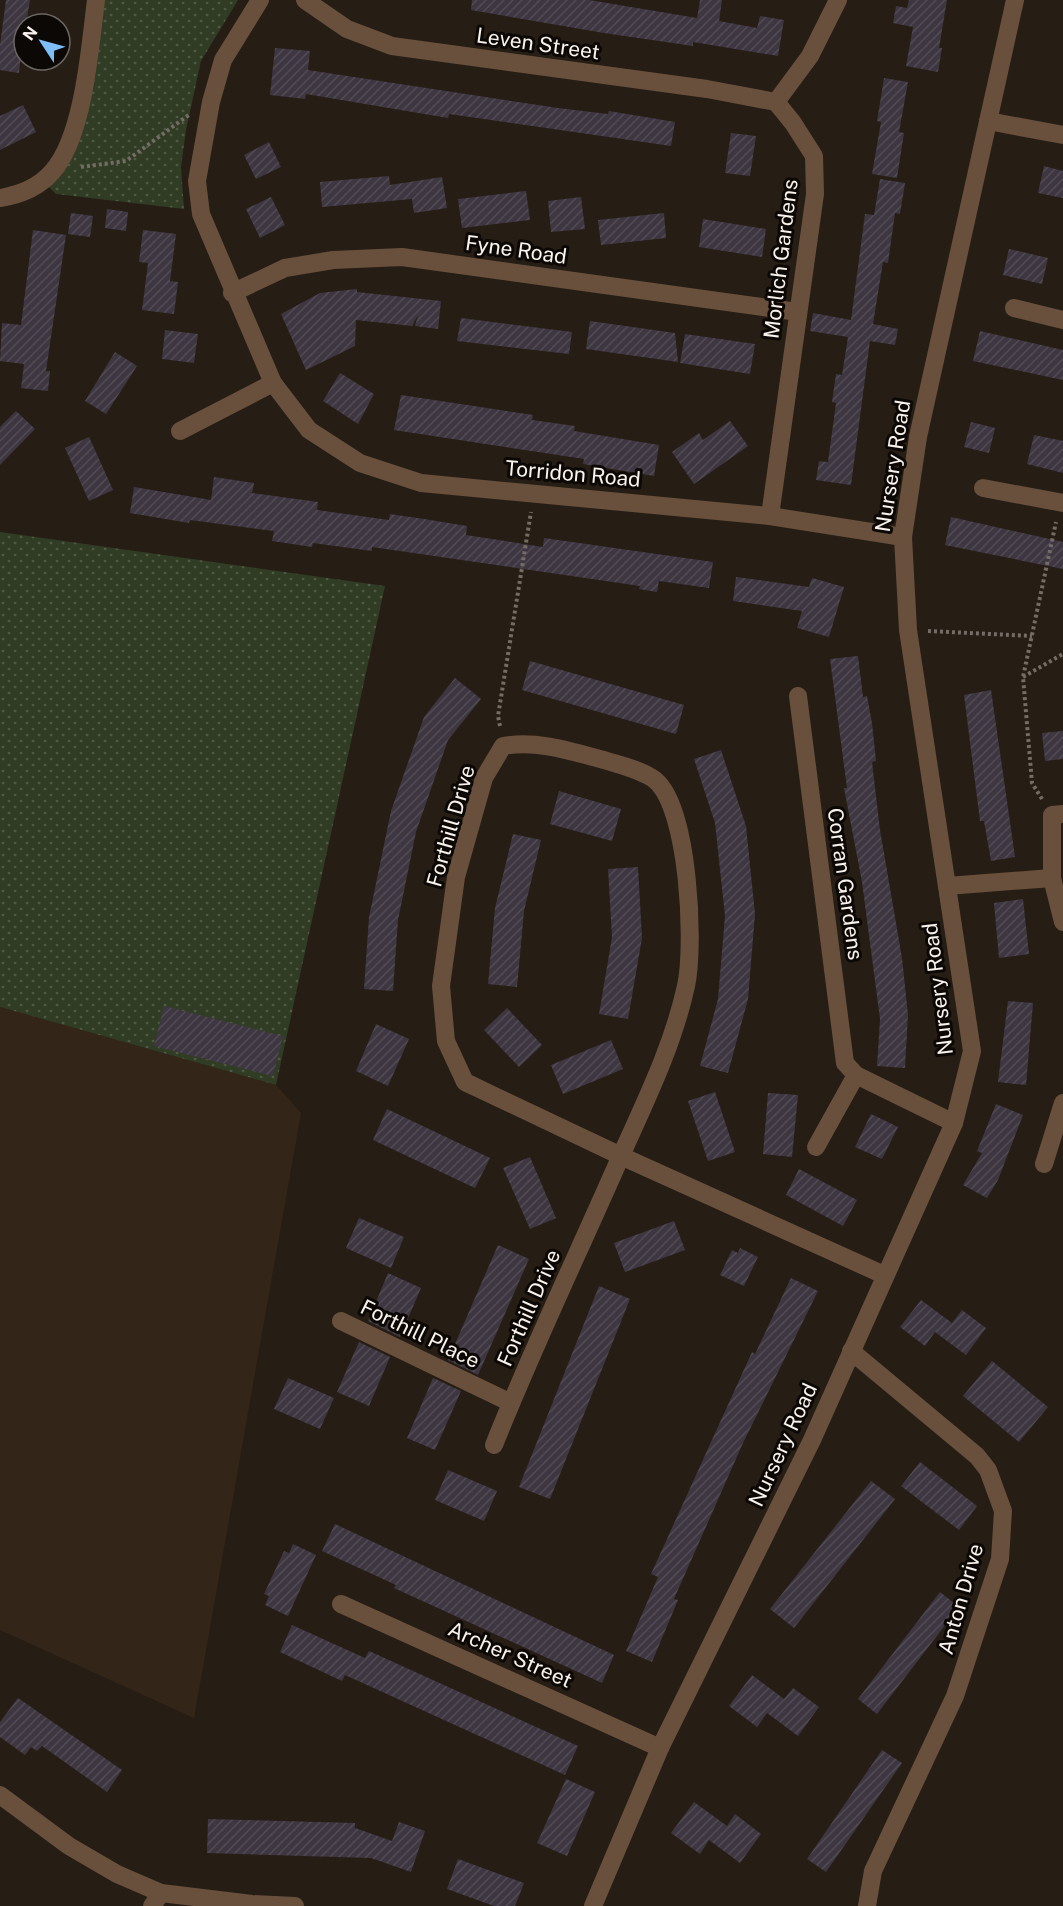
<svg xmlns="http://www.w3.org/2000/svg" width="1063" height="1906" viewBox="0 0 1063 1906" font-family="'Public Sans',sans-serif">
  <defs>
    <pattern id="park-dots" width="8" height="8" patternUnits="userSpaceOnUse" patternTransform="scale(1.5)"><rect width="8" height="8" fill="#303c24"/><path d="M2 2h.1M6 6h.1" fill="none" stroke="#4f5944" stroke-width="1.8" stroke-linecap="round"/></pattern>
    <pattern id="building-hatch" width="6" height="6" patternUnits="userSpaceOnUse" patternTransform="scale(1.5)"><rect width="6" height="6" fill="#3e3742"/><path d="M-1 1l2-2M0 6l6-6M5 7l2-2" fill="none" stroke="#514b54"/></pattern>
  </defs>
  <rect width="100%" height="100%" fill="#261d15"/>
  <polygon fill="#342519" points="0,1007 276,1085 301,1113 194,1718 0,1630"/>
  <g fill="url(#park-dots)">
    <polygon points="95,0 238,0 201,61 186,130 181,167 184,209 56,194 43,181 64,146"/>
    <polygon points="0,532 385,586 276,1085 0,1007"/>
  </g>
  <g fill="url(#building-hatch)">
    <polygon points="6,0 30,0 26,24 24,24 19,73 0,70 0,45"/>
    <polygon points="472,0 589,0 697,18 700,0 722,0 719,21 757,28 760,16 784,20 778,56 693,42 693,46 604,33 471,10"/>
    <polygon points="909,0 947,0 939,48 942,48 938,72 906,66 913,27 893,23 896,6 907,8"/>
    <polygon points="275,48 310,51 308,70 558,108 608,114 609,111 675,122 671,146 449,114 448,118 306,94 305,99 270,95"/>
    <polygon points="884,78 908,82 899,132 904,133 897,178 872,174 881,122 877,121"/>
    <polygon points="23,105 36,132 0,150 0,116"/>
    <polygon points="731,133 756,136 750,176 725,173"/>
    <polygon points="269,142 281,167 256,179 244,155"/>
    <polygon points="1044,166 1063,171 1063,198 1038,193"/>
    <polygon points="389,176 390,185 442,177 447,208 414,213 412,199 322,207 320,182"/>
    <polygon points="880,179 905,183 900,214 895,213 888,263 883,262 873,324 898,329 895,345 870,341 851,485 816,480 819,461 828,462 836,403 832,402 836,374 842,375 848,337 810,331 813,313 851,320 865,214 874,215"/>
    <polygon points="526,191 530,220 462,228 458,199"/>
    <polygon points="271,197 285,225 260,238 246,209"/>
    <polygon points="581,197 585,229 551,232 548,201"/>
    <polygon points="107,209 128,212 126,231 105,228"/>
    <polygon points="71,213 93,216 90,237 68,234"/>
    <polygon points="664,213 666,238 601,245 598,220"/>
    <polygon points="703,219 766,229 762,257 699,247"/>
    <polygon points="33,230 66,235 46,371 50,371 48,391 21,388 24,364 0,361 2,323 21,325"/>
    <polygon points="143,230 176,234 170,281 178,282 174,314 142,310 148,263 139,262"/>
    <polygon points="1009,249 1048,258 1042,284 1003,275"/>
    <polygon points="357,289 357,292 441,301 438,329 415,326 418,315 412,326 356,320 355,346 306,370 281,314 320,293"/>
    <polygon points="461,318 572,332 569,354 457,341"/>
    <polygon points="590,321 675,333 678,362 586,349"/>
    <polygon points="165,330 198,334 194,363 162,359"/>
    <polygon points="980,331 1063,350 1063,380 973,361"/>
    <polygon points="685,334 755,344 750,374 680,363"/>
    <polygon points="115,352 137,366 106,414 85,401"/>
    <polygon points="340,373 374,394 358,424 323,401"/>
    <polygon points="401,395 533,415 532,420 575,426 574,431 659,445 654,476 583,464 584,459 394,430"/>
    <polygon points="16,411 35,429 0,465 0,427"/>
    <polygon points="730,421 748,446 694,484 672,452 699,433 703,440"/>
    <polygon points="971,422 995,428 989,453 964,447"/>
    <polygon points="1034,435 1063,441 1063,473 1027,464"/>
    <polygon points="89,437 113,490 89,501 65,448"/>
    <polygon points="214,477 254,483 252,493 318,502 317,510 389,520 390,514 424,519 467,526 466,535 543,547 544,538 713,562 709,588 659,581 657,592 639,589 640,586 372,547 372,551 313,543 312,547 272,541 274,531 190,520 189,523 130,513 134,487 211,500"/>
    <polygon points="951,517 1063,542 1063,569 945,545"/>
    <polygon points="736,577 809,587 812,578 844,587 829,637 797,628 802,611 733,601"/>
    <polygon points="858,656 863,697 867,696 872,723 876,761 872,762 880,830 902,958 908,1015 905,1068 877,1066 880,1019 862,882 844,788 847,788 830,659"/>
    <polygon points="530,661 684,705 676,734 522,690"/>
    <polygon points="455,678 481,699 448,740 416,832 398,920 393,991 364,989 369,917 391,811 424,717"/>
    <polygon points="991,690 1015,857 991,861 984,821 980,821 964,695"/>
    <polygon points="1063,731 1063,759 1045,761 1042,733"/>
    <polygon points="721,750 746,826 755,914 748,999 728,1073 700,1066 718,999 725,916 715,823 694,759"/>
    <polygon points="559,791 621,809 612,841 550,824"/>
    <polygon points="513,834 541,840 524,911 517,987 488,984 495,908"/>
    <polygon points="638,867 642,938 628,1019 599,1014 612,937 608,869"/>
    <polygon points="1023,899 1029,954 999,958 994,903"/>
    <polygon points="1008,1001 1033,1003 1026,1085 998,1082"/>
    <polygon points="164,1006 283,1036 273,1076 154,1046"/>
    <polygon points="507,1008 542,1045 519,1067 484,1030"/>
    <polygon points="376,1024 409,1039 388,1086 356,1071"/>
    <polygon points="611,1040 623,1069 563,1094 551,1065"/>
    <polygon points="715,1092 735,1152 708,1161 688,1101"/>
    <polygon points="768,1093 798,1095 792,1157 763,1154"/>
    <polygon points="996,1104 1023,1115 998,1180 987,1198 963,1185 982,1153 977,1151"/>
    <polygon points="387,1109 490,1158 475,1188 373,1140"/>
    <polygon points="871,1114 898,1127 882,1159 855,1147"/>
    <polygon points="530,1157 556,1218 530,1229 503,1168"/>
    <polygon points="799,1169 857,1200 843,1226 786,1195"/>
    <polygon points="359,1218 404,1237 391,1268 346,1248"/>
    <polygon points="674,1221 685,1250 625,1272 614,1243"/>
    <polygon points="498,1245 529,1259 478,1375 448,1360"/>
    <polygon points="740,1248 758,1257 744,1286 720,1275 732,1250 738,1253"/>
    <polygon points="388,1273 421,1288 400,1337 368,1321"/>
    <polygon points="791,1278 818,1291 743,1443 674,1599 678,1600 652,1662 626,1651 658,1577 651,1574 752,1352 755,1354"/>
    <polygon points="599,1286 630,1299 550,1499 519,1487"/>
    <polygon points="921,1300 952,1323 962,1310 986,1328 966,1355 935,1332 925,1346 900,1327"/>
    <polygon points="359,1342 390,1357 369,1406 337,1392"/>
    <polygon points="992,1361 1048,1407 1019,1442 963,1396"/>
    <polygon points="288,1378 334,1398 320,1429 274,1409"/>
    <polygon points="433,1378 461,1391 435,1450 407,1438"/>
    <polygon points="920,1462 977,1506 959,1530 901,1486"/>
    <polygon points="448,1470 497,1491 484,1521 435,1500"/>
    <polygon points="871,1481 895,1499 794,1628 770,1609"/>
    <polygon points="335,1524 614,1655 602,1683 394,1588 396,1585 322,1551"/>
    <polygon points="293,1544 316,1555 288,1616 265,1605 269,1596 264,1594 284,1551 289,1553"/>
    <polygon points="940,1592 959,1607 877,1714 858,1699"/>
    <polygon points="292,1625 365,1658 369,1651 578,1746 565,1775 345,1675 342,1681 280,1652"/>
    <polygon points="752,1675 784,1699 793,1688 819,1707 798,1736 767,1713 757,1727 729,1706"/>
    <polygon points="18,1698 122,1770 107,1792 42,1746 37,1751 31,1747 25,1755 0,1737 0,1722"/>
    <polygon points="882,1750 902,1763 826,1872 807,1859"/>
    <polygon points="566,1779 595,1792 567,1856 537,1843"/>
    <polygon points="694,1802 727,1826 735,1814 761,1834 740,1863 709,1840 700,1854 671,1833"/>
    <polygon points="208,1819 355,1823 355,1828 392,1841 399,1822 425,1831 411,1872 371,1858 207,1853"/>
    <polygon points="458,1859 524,1883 515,1906 494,1906 447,1889"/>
  </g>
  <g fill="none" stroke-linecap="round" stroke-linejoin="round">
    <g stroke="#746c65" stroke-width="4" stroke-dasharray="3 3" stroke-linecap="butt">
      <polyline points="81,167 126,161 190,114"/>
      <polyline points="928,631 1032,636"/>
      <polyline points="1023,677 1063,654"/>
      <polyline points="500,726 498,716 531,512"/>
      <polyline points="1042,799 1032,783 1023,677 1056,522"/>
    </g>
    <g stroke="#69503c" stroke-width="18">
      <polyline points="260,0 223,60 211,102 197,181 201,214 273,383 309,430 360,463 421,483 770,516 903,537"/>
      <polyline points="305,0 347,29 392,46 707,89 776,102"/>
      <polyline points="988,121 1063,135"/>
      <path d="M0,198c19,-3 39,-11 52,-26 32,-35 38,-126 44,-172"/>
      <polyline points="232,293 285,268 333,260 402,257 798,312"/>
      <polyline points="1014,308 1063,320"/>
      <polyline points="180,431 273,383"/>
      <polyline points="983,488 1063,503"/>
      <polyline points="770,516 815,194 814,156 793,123 776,102 810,56 838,0"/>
      <polyline points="798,696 845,1063 856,1075 954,1123"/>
      <polyline points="1063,814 1052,815 1052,878 1063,922"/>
      <polyline points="947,886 1052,878"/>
      <polyline points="816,1147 856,1075"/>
      <polyline points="1044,1164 1063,1103"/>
      <polyline points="341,1321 511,1403"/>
      <polyline points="851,1351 977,1456 988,1470 1003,1511 1000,1559 955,1696 873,1871 867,1906"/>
      <path d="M494,1445c37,-93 81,-185 122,-278 26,-59 56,-117 70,-181 9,-41 3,-178 -31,-206 -13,-10 -35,-15 -51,-20 -34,-9 -66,-20 -101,-14l-19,32 -28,99 -15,109 5,55 19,41 156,74 263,119"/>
      <polyline points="341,1604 660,1748"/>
      <polyline points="152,1906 161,1893"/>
    </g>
    <g stroke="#69503c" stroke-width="18">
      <polyline points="0,1795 69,1846 117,1874 161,1893 252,1904 295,1906"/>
      <polyline points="593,1906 660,1748 812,1440 954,1123 972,1051 908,630 903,537 918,437 1015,0"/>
    </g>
  </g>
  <g text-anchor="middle" stroke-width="6" stroke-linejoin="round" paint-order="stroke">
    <g font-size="21" fill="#f9f2ed" stroke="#0c0805">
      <text transform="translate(538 44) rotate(8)" y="7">Leven Street</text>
      <text transform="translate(516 250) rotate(8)" y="7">Fyne Road</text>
      <text transform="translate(781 259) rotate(-83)" y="7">Morlich Gardens</text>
      <text transform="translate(893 466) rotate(-81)" y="7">Nursery Road</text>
      <text transform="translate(573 474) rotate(5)" y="7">Torridon Road</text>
      <text transform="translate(451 826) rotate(-74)" y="7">Forthill Drive</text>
      <text transform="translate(845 884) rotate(82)" y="7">Corran Gardens</text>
      <text transform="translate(938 989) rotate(-97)" y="7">Nursery Road</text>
      <text transform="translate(529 1308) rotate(-66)" y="7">Forthill Drive</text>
      <text transform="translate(420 1334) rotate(26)" y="7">Forthill Place</text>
      <text transform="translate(783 1445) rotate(-65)" y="7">Nursery Road</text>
      <text transform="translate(961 1599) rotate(-74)" y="7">Anton Drive</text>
      <text transform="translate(510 1655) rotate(24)" y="7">Archer Street</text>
    </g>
  </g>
  <g transform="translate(42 42) rotate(306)"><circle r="28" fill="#0c0805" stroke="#6b6662" stroke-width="1.5"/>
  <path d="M0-4.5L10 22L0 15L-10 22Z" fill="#7dbef9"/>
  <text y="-9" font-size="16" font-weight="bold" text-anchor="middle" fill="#f9f2ed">N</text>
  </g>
</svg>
